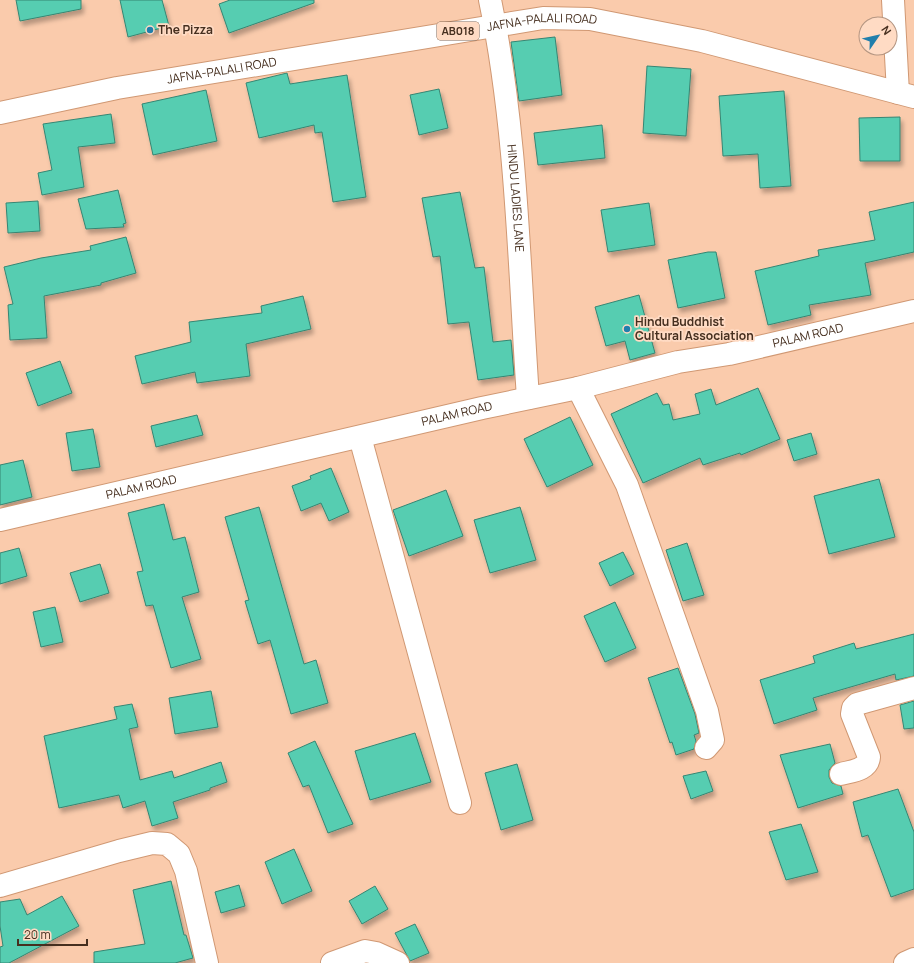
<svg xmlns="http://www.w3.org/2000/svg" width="914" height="963" viewBox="0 0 914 963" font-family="Manrope,sans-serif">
  <defs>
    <filter id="shadow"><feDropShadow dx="2.5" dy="4.5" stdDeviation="2" flood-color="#0004"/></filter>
  </defs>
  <rect width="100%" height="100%" fill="#facbac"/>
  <g fill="#56cdb1" stroke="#358673" filter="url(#shadow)">
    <polygon points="16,0 81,0 81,9 20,21"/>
    <polygon points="120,0 162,0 169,26 128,37"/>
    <polygon points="230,0 314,0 314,3 229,33 219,4"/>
    <polygon points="555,37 562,95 519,101 511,42"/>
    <polygon points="647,66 691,69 686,136 643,133"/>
    <polygon points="287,73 290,84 347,75 366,197 333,202 322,132 315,133 314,125 259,138 246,83"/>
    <polygon points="439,89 448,128 419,135 410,95"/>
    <polygon points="206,90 217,141 153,155 142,104"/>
    <polygon points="784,91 791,186 760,188 758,154 723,156 719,96"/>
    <polygon points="111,114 115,143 78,147 84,187 42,195 38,173 52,170 43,124"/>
    <polygon points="900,117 900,161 860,161 859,118"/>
    <polygon points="602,125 605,158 538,165 534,133"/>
    <polygon points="118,190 126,223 123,224 124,227 86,229 78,199"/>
    <polygon points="460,192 475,268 484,267 493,342 511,340 514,375 478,380 469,322 448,324 440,256 433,257 422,198"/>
    <polygon points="38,201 40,231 8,233 6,203"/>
    <polygon points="914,202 914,252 865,263 871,295 809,305 811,315 768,325 755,271 819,256 818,250 875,240 869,212"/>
    <polygon points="649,203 655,245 608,252 601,210"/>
    <polygon points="126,237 136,273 101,283 101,285 44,296 47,338 10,340 8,305 13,304 4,267 41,258 91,250 90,246"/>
    <polygon points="708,252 716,252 725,298 678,308 668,260"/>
    <polygon points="639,295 655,353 630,360 625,341 606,346 595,307"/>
    <polygon points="303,296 311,329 246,344 250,376 197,383 195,372 142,384 135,356 191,342 189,322 262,313 261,306"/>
    <polygon points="60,361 72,393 38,406 26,373"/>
    <polygon points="758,388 780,439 741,455 740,453 703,465 700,458 643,483 611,414 657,393 663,405 669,404 673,420 700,414 695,394 711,389 716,405"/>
    <polygon points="197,415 203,435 156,447 151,426"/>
    <polygon points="570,417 593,465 547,487 524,439"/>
    <polygon points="93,429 100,467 72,471 66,433"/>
    <polygon points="811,433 817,454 794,461 787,440"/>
    <polygon points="23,460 32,497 0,505 0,465"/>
    <polygon points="331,468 349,512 329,521 321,503 301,511 292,486 311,479 310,476"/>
    <polygon points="879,479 895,537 829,554 814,496"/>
    <polygon points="446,490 463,536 409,556 393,510"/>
    <polygon points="164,504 173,540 185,537 199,592 182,597 201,659 171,668 153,605 146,606 137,572 143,571 128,513"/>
    <polygon points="259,507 304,664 316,660 328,703 291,714 270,640 258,644 245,601 249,600 225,517"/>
    <polygon points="520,507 536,560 490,573 474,520"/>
    <polygon points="687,543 704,595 683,601 666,550"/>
    <polygon points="19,548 27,576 0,584 0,553"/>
    <polygon points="623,552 634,574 610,586 599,563"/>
    <polygon points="100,564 109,593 80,602 70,573"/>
    <polygon points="615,602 636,648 605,662 584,616"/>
    <polygon points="55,607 63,642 41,647 33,612"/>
    <polygon points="914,634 914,676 896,680 895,674 813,698 817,710 774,724 760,680 815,663 813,656 854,643 856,649"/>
    <polygon points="678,668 695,714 699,733 694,735 696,741 694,749 676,755 672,742 670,743 648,678"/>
    <polygon points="211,691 218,727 175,734 169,698"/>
    <polygon points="914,701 914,728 904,729 900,705"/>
    <polygon points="132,704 138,727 129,729 140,780 172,771 174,778 221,762 227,782 210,788 210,790 173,802 178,818 152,826 145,801 123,808 119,795 59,808 44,736 117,719 114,707"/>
    <polygon points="415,733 431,782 370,800 355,751"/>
    <polygon points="315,741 353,824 328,833 309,785 303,787 288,753"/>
    <polygon points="830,744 835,763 829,770 829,777 832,783 841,786 843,794 798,808 780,755"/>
    <polygon points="517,764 533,820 501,830 485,773"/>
    <polygon points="706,771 713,791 691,799 683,776"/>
    <polygon points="898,789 914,832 914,889 891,897 868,835 862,837 853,802"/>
    <polygon points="801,824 818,872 786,880 769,832"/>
    <polygon points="294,849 312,891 282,904 265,862"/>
    <polygon points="171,881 184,935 186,935 193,958 175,963 94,963 94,952 145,944 133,890"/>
    <polygon points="239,885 245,906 221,913 215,892"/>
    <polygon points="375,886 388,909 362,924 349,901"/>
    <polygon points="62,896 79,926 9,963 0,963 0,947 3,946 0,926 0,902 20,899 27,915"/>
    <polygon points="415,924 429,953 410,961 395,933"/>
  </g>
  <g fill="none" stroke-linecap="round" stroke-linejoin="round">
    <defs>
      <g id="street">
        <path id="s1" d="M490,0c27,129 29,267 38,398"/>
        <polyline points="893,0 898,93"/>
        <polyline points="578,388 627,485 707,711 713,740 706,748"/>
        <polyline points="360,437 460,803"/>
        <path id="s2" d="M0,520l482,-112 96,-20 100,-26 51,-8 185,-43"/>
        <path d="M841,774c11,-3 27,-4 28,-17l-17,-43 1,-6 4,-4 57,-16"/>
        <polyline points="0,886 119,851 152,843 167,844 179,854 186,871 207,963"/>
        <polyline points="332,963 365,951 376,953 398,963"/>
        <polyline points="905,963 914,959"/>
      </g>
      <g id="primary">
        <path id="s3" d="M0,113l117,-25 426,-70 47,1 112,22 212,56"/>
      </g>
    </defs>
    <use href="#street" stroke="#d09873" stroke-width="24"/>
    <use href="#primary" stroke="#d09873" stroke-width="24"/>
    <use href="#street" stroke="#fff" stroke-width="22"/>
    <use href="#primary" stroke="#fff" stroke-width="22"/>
  </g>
  <g fill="#217fac" stroke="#ffdbc4" stroke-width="1.5">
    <circle cx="150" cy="30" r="4"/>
    <circle cx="627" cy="329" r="4"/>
  </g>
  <g text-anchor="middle" stroke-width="3.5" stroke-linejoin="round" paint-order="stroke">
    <rect fill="#ffdbc4" stroke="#7e6350" stroke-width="1" x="437" y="22" width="42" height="18" rx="3"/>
    <g font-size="11" font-weight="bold" fill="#462f1f">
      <text x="458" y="35">AB018</text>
    </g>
    <g font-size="12" fill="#462f1f" stroke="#ffdbc4">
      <text dy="4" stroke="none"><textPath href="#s3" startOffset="550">JAFNA-PALALI ROAD</textPath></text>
      <text dy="4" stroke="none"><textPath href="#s3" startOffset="226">JAFNA-PALALI ROAD</textPath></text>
      <text dy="4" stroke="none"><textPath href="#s1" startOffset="200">HINDU LADIES LANE</textPath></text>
      <text dy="4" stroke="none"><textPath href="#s2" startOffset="829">PALAM ROAD</textPath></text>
      <text dy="4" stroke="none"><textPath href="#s2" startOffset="469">PALAM ROAD</textPath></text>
      <text dy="4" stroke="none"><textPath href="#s2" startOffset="145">PALAM ROAD</textPath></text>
    </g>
    <g font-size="12" font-weight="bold" fill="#462f1f" stroke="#ffdbc4" text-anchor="start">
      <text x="158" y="34">The Pizza</text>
      <text x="635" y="326">Hindu Buddhist<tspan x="635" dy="14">Cultural Association</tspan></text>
    </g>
  </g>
  <g transform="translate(878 36) rotate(56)"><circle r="19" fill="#ffdbc4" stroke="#b59682"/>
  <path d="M0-3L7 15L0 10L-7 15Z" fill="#217fac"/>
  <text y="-6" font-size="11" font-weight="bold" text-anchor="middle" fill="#462f1f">N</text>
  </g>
  <path d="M18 939v6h69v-6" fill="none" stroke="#462f1f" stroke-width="2"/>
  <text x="24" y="939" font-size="12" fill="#462f1f" stroke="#ffdbc4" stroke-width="3" paint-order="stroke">20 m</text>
</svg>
